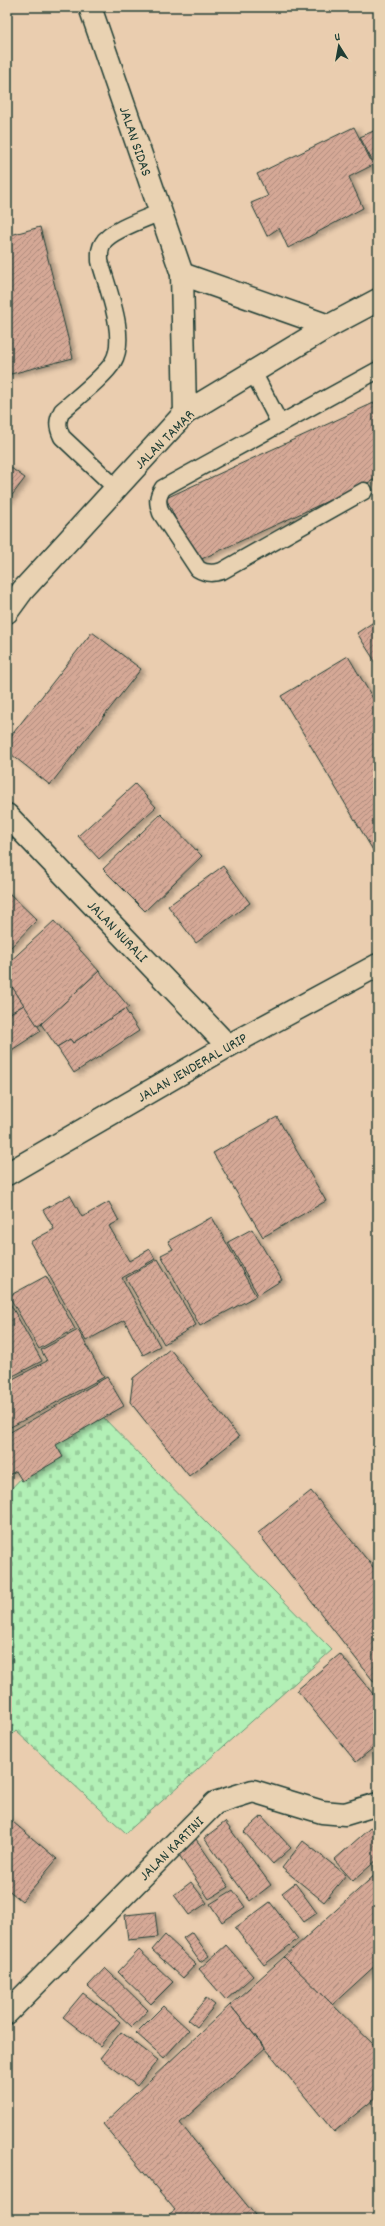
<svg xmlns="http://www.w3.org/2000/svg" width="385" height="2226" viewBox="0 0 385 2226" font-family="Dekko,sans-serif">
  <defs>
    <pattern id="cemetery-stones" width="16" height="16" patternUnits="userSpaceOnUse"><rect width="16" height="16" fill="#b2f0b6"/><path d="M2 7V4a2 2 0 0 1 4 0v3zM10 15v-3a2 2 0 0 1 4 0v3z" fill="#99cf9d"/></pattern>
    <pattern id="building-hatch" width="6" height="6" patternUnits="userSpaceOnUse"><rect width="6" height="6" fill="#d5a896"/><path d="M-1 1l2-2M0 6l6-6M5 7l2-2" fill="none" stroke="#ac8a7b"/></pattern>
    <filter id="shadow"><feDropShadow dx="4.5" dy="2.5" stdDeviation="2" flood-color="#0004"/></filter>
  </defs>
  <rect width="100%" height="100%" fill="#eacdaf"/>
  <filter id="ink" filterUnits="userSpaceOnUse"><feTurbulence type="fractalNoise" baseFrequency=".025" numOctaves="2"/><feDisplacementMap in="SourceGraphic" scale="8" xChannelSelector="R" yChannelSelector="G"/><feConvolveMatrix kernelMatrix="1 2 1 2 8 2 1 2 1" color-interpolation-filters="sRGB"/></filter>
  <g filter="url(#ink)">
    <polygon fill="url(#cemetery-stones)" stroke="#689675" points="91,1405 332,1650 126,1833 16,1731 7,1739 7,1493"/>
    <g fill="url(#building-hatch)" stroke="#1f3d34" filter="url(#shadow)">
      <polygon points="354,127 373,165 349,177 363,208 288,248 279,228 267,236 251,203 268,196 257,174"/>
      <polygon points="378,129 378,172 360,137"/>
      <polygon points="40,227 73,358 7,375 7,236"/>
      <polygon points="378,401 378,478 195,562 166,498"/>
      <polygon points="7,465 25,478 7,502"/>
      <polygon points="378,619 378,666 357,633"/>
      <polygon points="92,632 141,669 50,785 7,751 7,741"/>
      <polygon points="348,656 378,707 378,849 374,852 281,696"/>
      <polygon points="135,784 156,807 99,859 78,836"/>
      <polygon points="161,814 202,856 145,911 103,869"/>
      <polygon points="223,866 250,903 196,943 168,906"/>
      <polygon points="7,891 37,920 7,951"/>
      <polygon points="54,921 99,971 54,1014 37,1027 7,979 7,964"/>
      <polygon points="99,971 129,1007 73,1043 70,1039 57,1047 41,1024"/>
      <polygon points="7,979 24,1005 7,1015"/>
      <polygon points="24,1005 41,1031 7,1053 7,1015"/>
      <polygon points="125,1009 139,1031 74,1073 57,1047 70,1039 73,1043"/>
      <polygon points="277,1117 326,1201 263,1237 213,1153"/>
      <polygon points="70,1195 82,1217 109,1202 119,1221 109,1226 129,1261 150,1249 155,1259 122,1278 160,1346 143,1355 124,1320 86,1341 30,1242 54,1229 43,1210"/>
      <polygon points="212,1217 256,1296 200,1326 161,1255 173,1249 168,1241"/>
      <polygon points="252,1229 282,1280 258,1295 228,1242"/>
      <polygon points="158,1259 196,1325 164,1344 126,1278"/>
      <polygon points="46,1276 75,1329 39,1349 9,1296"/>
      <polygon points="7,1298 42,1361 11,1377 7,1371"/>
      <polygon points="78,1330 104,1377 7,1429 7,1382 47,1361 41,1350"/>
      <polygon points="170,1349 239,1437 189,1476 130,1402 133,1378"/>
      <polygon points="107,1377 124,1406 56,1445 63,1457 22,1481 16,1471 7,1476 7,1434"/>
      <polygon points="311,1491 378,1573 378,1687 258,1533"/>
      <polygon points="340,1654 378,1700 378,1744 356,1762 297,1690"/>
      <polygon points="262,1816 291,1848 273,1864 244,1832"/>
      <polygon points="7,1817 57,1859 22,1901 7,1889"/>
      <polygon points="378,1821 378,1859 353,1881 334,1860"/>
      <polygon points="225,1822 271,1885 250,1901 204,1838"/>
      <polygon points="196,1839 229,1887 209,1899 177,1852"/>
      <polygon points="303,1841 346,1875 324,1902 282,1868"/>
      <polygon points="378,1872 378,1963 332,2005 284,1957"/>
      <polygon points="191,1882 207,1903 189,1915 174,1895"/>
      <polygon points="295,1883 317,1913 304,1922 282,1893"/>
      <polygon points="233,1890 245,1907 222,1922 210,1904"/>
      <polygon points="270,1902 298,1939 264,1965 235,1928"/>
      <polygon points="155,1912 158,1937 128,1940 125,1915"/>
      <polygon points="192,1932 209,1956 200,1962 183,1938"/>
      <polygon points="165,1935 196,1964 183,1978 152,1950"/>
      <polygon points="226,1945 253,1976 226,2000 199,1969"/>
      <polygon points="139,1950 173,1982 151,2004 118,1972"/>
      <polygon points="284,1957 378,2049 378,2096 334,2132 230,2005"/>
      <polygon points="105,1968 148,2010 132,2027 88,1986"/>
      <polygon points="83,1993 120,2022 100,2046 63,2017"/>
      <polygon points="206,1998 215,2005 197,2027 188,2020"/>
      <polygon points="230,2005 265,2048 180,2123 255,2215 252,2219 162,2219 175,2210 103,2124"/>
      <polygon points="163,2006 189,2030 164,2058 136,2033"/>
      <polygon points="121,2032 158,2060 137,2086 100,2058"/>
    </g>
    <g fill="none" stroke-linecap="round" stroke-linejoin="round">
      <defs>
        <g id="lane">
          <polyline points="253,372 280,424"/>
          <path d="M116,488l-54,-51c-5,-11 -5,-16 0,-26 12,-11 44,-36 51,-49 15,-25 -6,-74 -13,-101 0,-7 -1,-12 3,-18 6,-12 44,-25 58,-31"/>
          <path d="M364,491l-142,80c-9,3 -16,3 -24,-2l-37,-56c-4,-11 -4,-16 2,-25l215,-118"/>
        </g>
        <g id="street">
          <polyline points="90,7 182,274 185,413"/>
          <polyline points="182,274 329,326"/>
          <polyline points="7,612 23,590 185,413 329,326 378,300"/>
          <polyline points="7,815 228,1046"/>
          <polyline points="7,2013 215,1803 253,1791 322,1812 345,1814 378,1804"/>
        </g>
        <polyline id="secondary" points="7,1174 228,1046 378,965"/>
      </defs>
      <use href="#lane" stroke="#1f3d34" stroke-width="19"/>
      <use href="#street" stroke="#1f3d34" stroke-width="25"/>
      <use href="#secondary" stroke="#1f3d34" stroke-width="25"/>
      <use href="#lane" stroke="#e9d2b2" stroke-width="16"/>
      <use href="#street" stroke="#e9d2b2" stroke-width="22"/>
      <use href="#secondary" stroke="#e9d2b2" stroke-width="22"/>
    </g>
  </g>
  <g text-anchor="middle" stroke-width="4" stroke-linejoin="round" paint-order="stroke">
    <g font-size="15" fill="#1f3d34" stroke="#e9d2b2">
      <text transform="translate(136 141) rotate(71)" y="5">JALAN SIDAS</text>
      <text transform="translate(164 439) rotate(-45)" y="5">JALAN TAMAR</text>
      <text transform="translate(118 931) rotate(46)" y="5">JALAN NURALI</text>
      <text transform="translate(192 1067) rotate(-30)" y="5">JALAN JENDERAL URIP</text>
      <text transform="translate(171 1848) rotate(-45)" y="5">JALAN KARTINI</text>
    </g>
  </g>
  <rect width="385" height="2226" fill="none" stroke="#e9d2b2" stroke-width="24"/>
  <rect x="12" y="12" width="361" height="2202" fill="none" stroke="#1f3d34" stroke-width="1.5" filter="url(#ink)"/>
  <g transform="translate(339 46) rotate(349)" stroke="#e9d2b2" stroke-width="3" paint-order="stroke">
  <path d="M0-3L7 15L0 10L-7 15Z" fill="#1f3d34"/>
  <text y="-6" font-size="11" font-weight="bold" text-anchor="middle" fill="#1f3d34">U</text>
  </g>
</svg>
